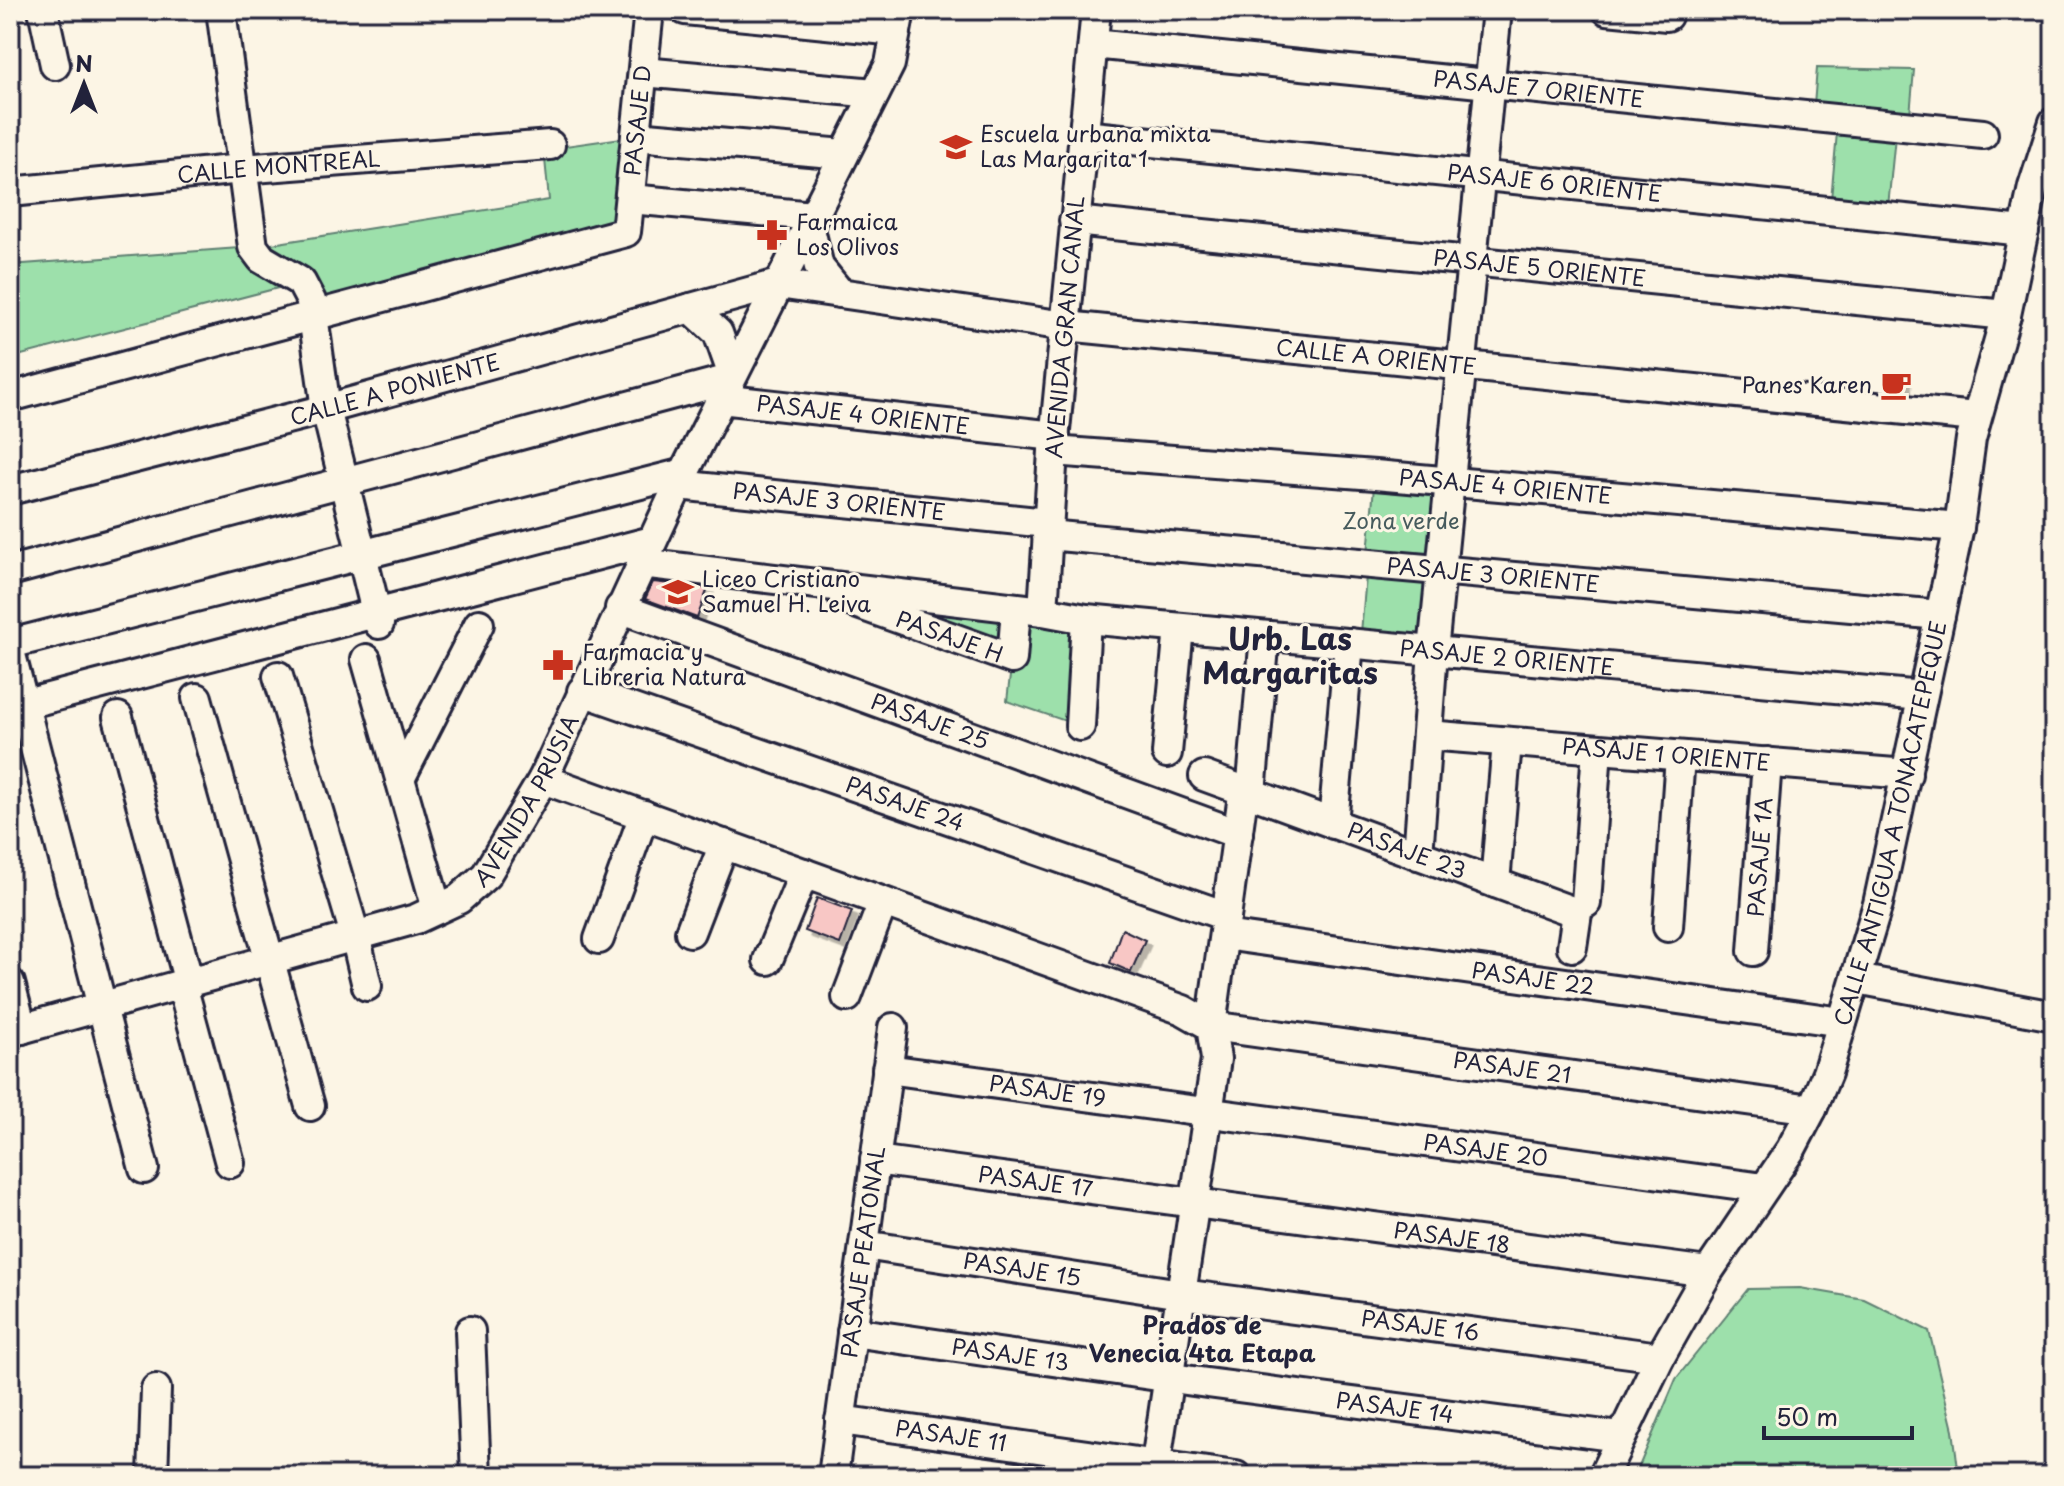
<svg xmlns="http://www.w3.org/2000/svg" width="2064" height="1486" viewBox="0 0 2064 1486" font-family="'Playpen Sans',sans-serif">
  <defs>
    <filter id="shadow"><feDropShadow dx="5.5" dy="5.5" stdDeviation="0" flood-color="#0004"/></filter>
  </defs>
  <rect width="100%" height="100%" fill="#fcf5e5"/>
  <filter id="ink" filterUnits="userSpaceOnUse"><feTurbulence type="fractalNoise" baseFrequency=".0125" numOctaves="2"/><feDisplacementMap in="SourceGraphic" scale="16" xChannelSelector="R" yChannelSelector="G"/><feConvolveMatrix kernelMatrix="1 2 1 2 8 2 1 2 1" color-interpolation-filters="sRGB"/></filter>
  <g filter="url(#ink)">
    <g fill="#9de0ab" stroke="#608173" stroke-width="2">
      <polygon points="1817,68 1914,70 1909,126 1896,126 1887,217 1830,211 1838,121 1813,118"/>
      <polygon points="636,136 626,232 313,316 301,282 10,358 10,265 253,247 549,200 544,149"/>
      <polygon points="1375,475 1435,481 1421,650 1360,644"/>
      <polygon points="795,582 1086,619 1080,726 1007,701 1012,659"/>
      <polygon points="1800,1288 1864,1299 1929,1331 1953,1430 1959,1476 1635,1476 1676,1379 1748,1289"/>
    </g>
    <g fill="#f8c7c5" stroke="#22223b" stroke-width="2" filter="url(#shadow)">
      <polygon points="1906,373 1905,393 1886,391 1887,374"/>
      <polygon points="653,582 708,588 697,618 645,599"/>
      <polygon points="817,898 852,911 840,944 805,931"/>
      <polygon points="1122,929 1145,940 1131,972 1110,963"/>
    </g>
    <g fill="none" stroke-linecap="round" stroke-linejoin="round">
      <defs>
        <g id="minor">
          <polyline points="43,10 55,65"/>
          <polyline points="221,10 253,247 262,259 301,282 311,301 326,409 379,624"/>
          <polyline points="685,10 896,31"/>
          <path id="s1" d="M1096,10l-43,441 -10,160 43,8 836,77"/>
          <polyline points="1607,10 1667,16"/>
          <path id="s2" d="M1093,44l890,90"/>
          <polyline points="643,72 875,93"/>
          <path id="s3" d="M1083,135l941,96"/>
          <polyline points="636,136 844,154"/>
          <path id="s4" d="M10,192l232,-23 308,-24"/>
          <polyline points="630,199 813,216"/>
          <path id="s5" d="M1074,221l932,94"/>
          <polyline points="809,225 819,267 840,293"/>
          <polyline points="691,308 718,333 732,373"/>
          <path id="s6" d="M10,397l616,-165 23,-222"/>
          <path id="s7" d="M720,399l335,37"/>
          <path id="s8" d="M1053,451l322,24 584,52"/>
          <path id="s9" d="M678,485l369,38"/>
          <path id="s10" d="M10,490l316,-81 452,-125 288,42 910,91"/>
          <path id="s11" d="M1047,535l893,80"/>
          <polyline points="641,563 1043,611"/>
          <polyline points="10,571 730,379"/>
          <path id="s12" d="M844,599l168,60 4,-50"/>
          <path id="s13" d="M620,608l618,226"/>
          <polyline points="10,644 684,473"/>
          <polyline points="10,651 144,1169"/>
          <polyline points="366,659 437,909"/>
          <polyline points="278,676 355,935 367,986"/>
          <path id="s14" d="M582,691l644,225"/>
          <polyline points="197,698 310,1106"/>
          <polyline points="10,708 652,541"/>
          <polyline points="118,717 189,983"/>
          <polyline points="1080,726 1086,619"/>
          <path id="s15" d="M1427,735l480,39"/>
          <polyline points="1167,753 1179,628"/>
          <path id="s16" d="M1204,776l373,137 -5,34"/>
          <polyline points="400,779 479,624"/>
          <polyline points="543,779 1183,1010 1211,1026 1216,1059 1154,1476"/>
          <polyline points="1251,793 1265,636"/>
          <path id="s17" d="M1242,802l-31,224 601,83"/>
          <polyline points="1333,824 1349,643"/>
          <polyline points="1418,855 1433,651 1497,10"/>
          <polyline points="1495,883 1507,742"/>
          <polyline points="1586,903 1597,749"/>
          <polyline points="1668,927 1680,756"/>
          <polyline points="690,932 724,844"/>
          <path id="s18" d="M1224,935l618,87"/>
          <polyline points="599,939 644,815"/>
          <path id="s19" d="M1753,951l14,-189"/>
          <polyline points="768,960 804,873"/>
          <polyline points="1857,979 2054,1016"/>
          <polyline points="10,983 22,1029"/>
          <polyline points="182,985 230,1163"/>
          <polyline points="847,997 883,902"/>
          <path id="s20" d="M10,1032l406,-113 43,-20 27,-24 57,-96 141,-306 206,-409 10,-54"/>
          <path id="s21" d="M887,1069l877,119"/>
          <path id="s22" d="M875,1160l833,112"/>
          <path id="s23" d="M864,1245l317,49 479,63"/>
          <polyline points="470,1331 476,1476"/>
          <path id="s24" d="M852,1332l355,51 413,54"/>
          <path id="s25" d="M840,1420l396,56"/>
          <polyline points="153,1476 156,1389"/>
          <path id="s26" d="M833,1476l60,-448"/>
          <path id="s27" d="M1603,1476l57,-119 48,-85 83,-123 21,-40 15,-36 51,-169 81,-377 12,-88 35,-124 27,-128 21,-65"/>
        </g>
      </defs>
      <use href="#minor" stroke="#22223b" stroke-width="34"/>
      <use href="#minor" stroke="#fcf5e5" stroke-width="28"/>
    </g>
  </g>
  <defs>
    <symbol id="school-bare" viewBox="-9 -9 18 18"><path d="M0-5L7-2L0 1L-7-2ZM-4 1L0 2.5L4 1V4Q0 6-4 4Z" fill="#c8321e" stroke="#fcf5e5" stroke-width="2.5" paint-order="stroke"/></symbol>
    <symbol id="pharmacy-bare" viewBox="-9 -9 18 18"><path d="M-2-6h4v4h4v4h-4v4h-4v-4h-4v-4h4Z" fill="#c8321e" stroke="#fcf5e5" stroke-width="2.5" paint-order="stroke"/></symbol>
    <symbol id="cafe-bare" viewBox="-9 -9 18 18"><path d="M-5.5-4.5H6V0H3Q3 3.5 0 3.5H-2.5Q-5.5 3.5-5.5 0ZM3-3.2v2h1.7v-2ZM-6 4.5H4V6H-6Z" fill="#c8321e" stroke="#fcf5e5" stroke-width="2.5" paint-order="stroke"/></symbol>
  </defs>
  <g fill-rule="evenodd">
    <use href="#school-bare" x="934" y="125" width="44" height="44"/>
    <use href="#pharmacy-bare" x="750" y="213" width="44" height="44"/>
    <use href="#cafe-bare" x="1874" y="363" width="44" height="44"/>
    <use href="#school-bare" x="656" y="570" width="44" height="44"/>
    <use href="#pharmacy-bare" x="536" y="643" width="44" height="44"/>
  </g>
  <g text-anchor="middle" stroke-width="6" stroke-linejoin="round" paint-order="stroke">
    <g font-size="22" fill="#22223b" stroke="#fcf5e5">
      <text dy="8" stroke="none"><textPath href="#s2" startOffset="448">PASAJE 7 ORIENTE</textPath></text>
      <text dy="8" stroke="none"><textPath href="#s6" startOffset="750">PASAJE D</textPath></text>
      <text dy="8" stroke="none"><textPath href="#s4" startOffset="270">CALLE MONTREAL</textPath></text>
      <text dy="8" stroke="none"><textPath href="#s3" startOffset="474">PASAJE 6 ORIENTE</textPath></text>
      <text dy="8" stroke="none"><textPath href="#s5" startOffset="468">PASAJE 5 ORIENTE</textPath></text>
      <text transform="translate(1065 327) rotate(-85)" y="8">AVENIDA GRAN CANAL</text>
      <text dy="8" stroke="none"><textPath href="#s10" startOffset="1398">CALLE A ORIENTE</textPath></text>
      <text dy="8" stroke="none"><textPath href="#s10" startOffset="398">CALLE A PONIENTE</textPath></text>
      <text dy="8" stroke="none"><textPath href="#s7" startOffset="144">PASAJE 4 ORIENTE</textPath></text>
      <text dy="8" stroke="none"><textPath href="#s8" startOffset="454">PASAJE 4 ORIENTE</textPath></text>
      <text dy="8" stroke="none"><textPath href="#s9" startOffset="162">PASAJE 3 ORIENTE</textPath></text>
      <text dy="8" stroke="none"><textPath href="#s11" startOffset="448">PASAJE 3 ORIENTE</textPath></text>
      <text dy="8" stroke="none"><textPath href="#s12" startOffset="112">PASAJE H</textPath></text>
      <text dy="8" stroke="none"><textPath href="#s1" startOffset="1070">PASAJE 2 ORIENTE</textPath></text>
      <text dy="8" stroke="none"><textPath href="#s13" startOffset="330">PASAJE 25</textPath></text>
      <text dy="8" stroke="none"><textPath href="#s15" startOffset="240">PASAJE 1 ORIENTE</textPath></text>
      <text dy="8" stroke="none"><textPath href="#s20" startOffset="590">AVENIDA PRUSIA</textPath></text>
      <text dy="8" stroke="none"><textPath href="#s14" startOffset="342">PASAJE 24</textPath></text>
      <text dy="8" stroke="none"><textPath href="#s27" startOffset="720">CALLE ANTIGUA A TONACATEPEQUE</textPath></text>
      <text dy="8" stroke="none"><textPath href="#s16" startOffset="216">PASAJE 23</textPath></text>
      <text dy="8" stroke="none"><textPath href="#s19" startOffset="94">PASAJE 1A</textPath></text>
      <text dy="8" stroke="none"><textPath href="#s18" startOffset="312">PASAJE 22</textPath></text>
      <text dy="8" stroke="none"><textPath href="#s17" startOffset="530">PASAJE 21</textPath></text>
      <text dy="8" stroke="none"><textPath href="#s21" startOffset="162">PASAJE 19</textPath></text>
      <text dy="8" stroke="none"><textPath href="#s21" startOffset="604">PASAJE 20</textPath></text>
      <text dy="8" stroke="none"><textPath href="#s22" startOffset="162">PASAJE 17</textPath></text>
      <text dy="8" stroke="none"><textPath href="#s22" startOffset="582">PASAJE 18</textPath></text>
      <text dy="8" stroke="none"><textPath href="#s26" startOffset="226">PASAJE PEATONAL</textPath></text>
      <text dy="8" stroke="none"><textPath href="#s23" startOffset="160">PASAJE 15</textPath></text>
      <text dy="8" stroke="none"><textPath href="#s23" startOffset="562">PASAJE 16</textPath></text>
      <text dy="8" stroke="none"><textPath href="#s24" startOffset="160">PASAJE 13</textPath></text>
      <text dy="8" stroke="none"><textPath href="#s24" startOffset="548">PASAJE 14</textPath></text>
      <text dy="8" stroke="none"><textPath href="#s25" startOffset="112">PASAJE 11</textPath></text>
    </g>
    <g font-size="22" fill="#22223b" stroke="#fcf5e5" text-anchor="start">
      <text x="980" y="142">Escuela urbana mixta<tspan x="980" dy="25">Las Margarita 1</tspan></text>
      <text x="796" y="230">Farmaica<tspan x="796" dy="25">Los Olivos</tspan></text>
      <text x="1872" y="393" text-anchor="end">Panes Karen</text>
      <text x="702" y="587">Liceo Cristiano<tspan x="702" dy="25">Samuel H. Leiva</tspan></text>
      <text x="582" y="660">Farmacia y<tspan x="582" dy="25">Libreria Natura</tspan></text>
    </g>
    <g font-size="22" fill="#475b5d" stroke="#fcf5e5">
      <text x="1401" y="529">Zona verde</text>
    </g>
    <g font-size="24" font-weight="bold" fill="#22223b" stroke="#fcf5e5">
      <text x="1202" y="1334">Prados de<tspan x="1202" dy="28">Venecia 4ta Etapa</tspan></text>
    </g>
    <g font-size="30" font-weight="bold" fill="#22223b" stroke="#fcf5e5">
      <text x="1290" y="650">Urb. Las<tspan x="1290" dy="34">Margaritas</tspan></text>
    </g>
  </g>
  <rect width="2064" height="1486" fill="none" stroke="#fcf5e5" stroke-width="40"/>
  <rect x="20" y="20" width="2024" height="1446" fill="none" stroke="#22223b" stroke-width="3" filter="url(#ink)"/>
  <g transform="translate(84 84)" stroke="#fcf5e5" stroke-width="6" paint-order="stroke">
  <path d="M0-6L14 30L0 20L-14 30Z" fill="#22223b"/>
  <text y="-12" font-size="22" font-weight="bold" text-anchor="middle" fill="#22223b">N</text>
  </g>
  <path d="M1764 1426v12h148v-12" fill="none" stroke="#22223b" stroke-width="4"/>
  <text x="1776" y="1426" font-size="24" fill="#22223b" stroke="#fcf5e5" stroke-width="6" paint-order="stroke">50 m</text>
</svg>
